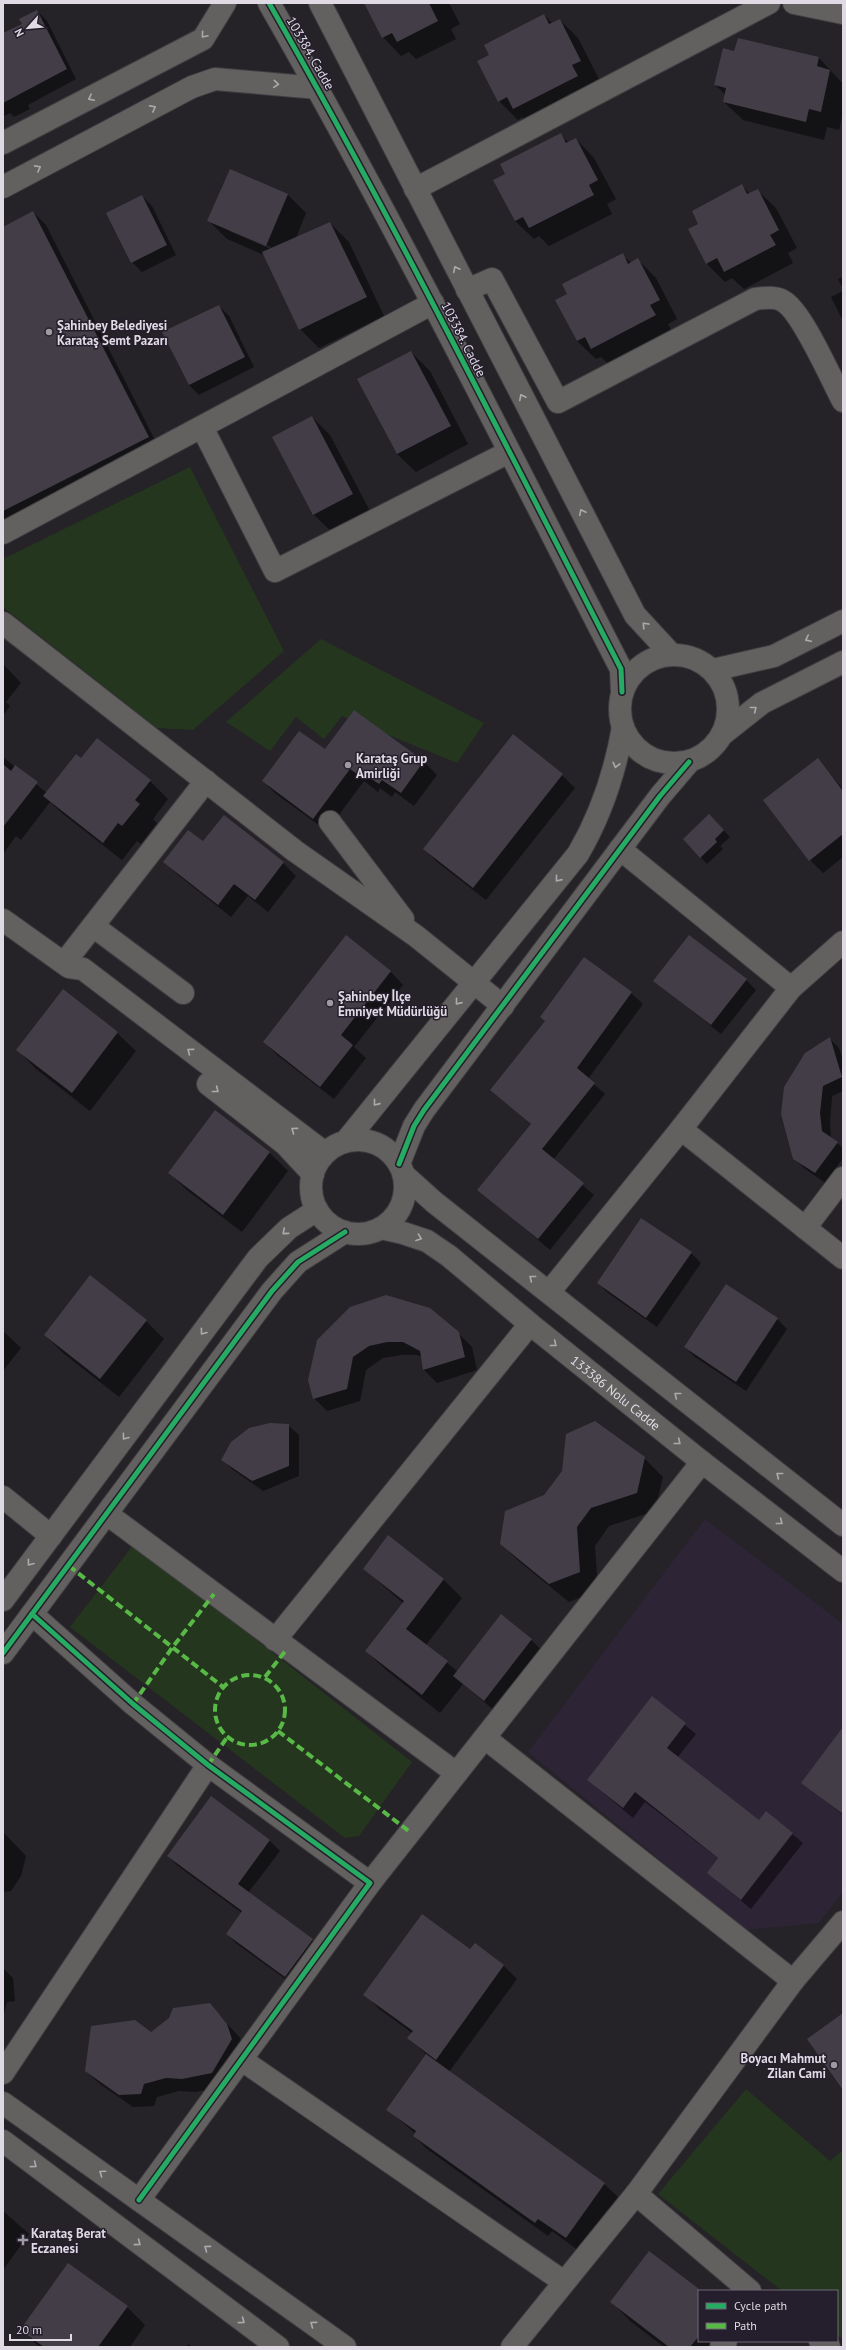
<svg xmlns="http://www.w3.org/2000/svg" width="846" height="2350" viewBox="0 0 846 2350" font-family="'PT Sans',sans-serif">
  <rect width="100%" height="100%" fill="#252228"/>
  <polygon fill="#2d2435" points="705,1519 843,1624 843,1892 819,1923 746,1930 528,1752"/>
  <g fill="#24371e">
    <polygon points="190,467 284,651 193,730 157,728 3,607 3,559"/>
    <polygon points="321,639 484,723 457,763 342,716 324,739 296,717 270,751 226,722"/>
    <polygon points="134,1544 412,1762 359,1836 345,1838 70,1627"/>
    <polygon points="746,2089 830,2161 843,2150 843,2339 837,2335 837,2291 782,2291 658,2194"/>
  </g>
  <g fill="#0007" fill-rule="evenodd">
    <polygon points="365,3 449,3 460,24 451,29 456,39 416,59 409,52 401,56 383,37"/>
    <polygon points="37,11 47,21 76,79 28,105 30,109 14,117 10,113 4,116 3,35 23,24"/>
    <polygon points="544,15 553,24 560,20 578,38 599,79 590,84 595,94 532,127 522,117 518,120 499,101 490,55"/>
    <polygon points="735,52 819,58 843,84 843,112 839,130 827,127 824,140 743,120 724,102 726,95 715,85"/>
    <polygon points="560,134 569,143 576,139 594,158 616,199 607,204 612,214 549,246 539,236 534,239 515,221 506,174"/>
    <path d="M230,170l58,25 18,18 -10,25 34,-15 19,19 35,74 -65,32 -19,-19 -36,-74 -37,-16 -18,-18zM229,229l42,18v2l-42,-18z"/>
    <polygon points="742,186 750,194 757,190 776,208 797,248 788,253 793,263 744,289 732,278 725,282 707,264 689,229 699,224"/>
    <polygon points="142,196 152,206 176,255 142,272 132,262"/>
    <polygon points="33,212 46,225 160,450 3,530 3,228"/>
    <polygon points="622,255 631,263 638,260 656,278 677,319 668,324 673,334 611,366 601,357 596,359 577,341 557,301 568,295"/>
    <polygon points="843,277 843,289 838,279"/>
    <polygon points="843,291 843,321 831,297"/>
    <polygon points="219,306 229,316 254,367 199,395 189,385"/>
    <polygon points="411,352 430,371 468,444 416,472 397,454"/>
    <polygon points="312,417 330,435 371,513 333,533 314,515 273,437"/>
    <polygon points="3,664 21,683 6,702 10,706 3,716"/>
    <polygon points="354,711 424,762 437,775 414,806 395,792 392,797 380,788 378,792 364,781 327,831 276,794 263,781 325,751"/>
    <polygon points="3,757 47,793 81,759 150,781 168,799 153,819 157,823 141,844 137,841 122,860 63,814 50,802 21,840 16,836 3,854"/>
    <polygon points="818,760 843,789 843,857 823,873 810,860"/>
    <polygon points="562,775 575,788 486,900 437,862 424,848"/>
    <polygon points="224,816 283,863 296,876 268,912 248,896 231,917 178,875 165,862 203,843"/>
    <polygon points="716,822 730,837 720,846 723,849 707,864 684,839"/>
    <polygon points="390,971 403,985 354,1047 366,1058 334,1099 277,1055 264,1042"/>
    <polygon points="746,980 756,990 721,1034 655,981"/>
    <polygon points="63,991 117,1033 136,1051 90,1111 36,1069 18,1050"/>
    <polygon points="631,993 643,1004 588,1079 605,1094 553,1160 594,1195 550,1250 479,1190 532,1125 491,1090"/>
    <polygon points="829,1038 839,1048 843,1060 843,1091 832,1096 830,1124 831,1138 843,1148 843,1158 825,1183 804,1168 794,1158"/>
    <polygon points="270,1153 288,1171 242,1232 188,1191 169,1173"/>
    <polygon points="691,1253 701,1263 657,1327 608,1293 598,1283"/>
    <polygon points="727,1285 777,1319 787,1329 746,1391 695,1357 685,1347"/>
    <polygon points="146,1321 164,1339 119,1397 63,1353 45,1335"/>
    <polygon points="3,1331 21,1348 3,1371"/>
    <polygon points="458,1333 472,1347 477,1370 437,1383 424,1370 422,1357 417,1355 401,1355 383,1358 366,1370 360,1401 327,1411 314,1398 317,1340"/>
    <polygon points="288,1425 299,1435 299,1476 263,1491 232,1469 222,1459"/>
    <polygon points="644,1458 663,1477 655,1511 609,1526 595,1546 598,1590 569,1602 520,1562 501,1544"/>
    <polygon points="388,1537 444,1580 462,1598 426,1645 458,1672 531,1640 550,1658 503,1718 463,1684 440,1713 385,1669 366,1651 403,1603 364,1569"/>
    <polygon points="652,1698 696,1734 677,1758 759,1822 766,1812 803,1843 751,1909 708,1873 719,1859 645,1802 633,1818 588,1780"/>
    <polygon points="843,1729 843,1815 803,1783"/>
    <polygon points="211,1797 270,1841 280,1851 248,1893 312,1940 322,1950 295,1986 237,1944 227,1934 242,1913 178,1866 168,1856"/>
    <polygon points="3,1832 26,1856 21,1876 11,1891 3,1892"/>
    <polygon points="471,1950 504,1966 517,1979 449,2072 604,2184 618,2197 579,2251 552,2231 548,2236 427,2149 414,2136 416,2134 388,2110 427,2055 409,2038 412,2033 378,2008 365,1994"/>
    <polygon points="3,1968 13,1978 15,2001 7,2002 3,2017"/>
    <polygon points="209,2004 240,2038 245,2053 225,2086 196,2092 179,2091 157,2097 154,2106 133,2107 100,2084 86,2071"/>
    <polygon points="3,2211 29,2234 3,2270"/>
    <polygon points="649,2252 700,2291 699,2341 727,2341 723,2347 664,2347 630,2321 612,2302"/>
    <polygon points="127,2307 145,2325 130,2347 39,2347 22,2330"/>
    <polygon points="188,2344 193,2347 186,2347"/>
  </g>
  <g fill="#433d48">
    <polygon points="364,3 429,3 438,21 397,42 392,33 382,38"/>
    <polygon points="37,10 67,69 3,103 3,33 22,24 19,19"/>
    <polygon points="544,14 549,24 560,19 581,61 572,65 578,76 513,109 507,97 498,102 477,61 489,55 484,45"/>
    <polygon points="738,38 819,57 817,66 830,70 821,112 809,109 806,122 723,102 726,88 714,85 723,48 734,51"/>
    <polygon points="561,133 566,143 576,138 598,180 589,185 594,195 529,228 523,217 515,221 493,180 505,174 500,164"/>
    <polygon points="230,169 288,194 266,246 207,221"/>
    <polygon points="742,184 747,194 758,189 779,230 770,235 776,245 724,272 717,258 706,264 688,229 698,224 692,211"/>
    <polygon points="142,195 167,245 131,263 106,213"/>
    <polygon points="33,211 149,437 3,511 3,227"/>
    <polygon points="330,222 367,297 299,330 262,252"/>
    <polygon points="623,253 628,264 638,258 660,300 650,305 656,315 591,349 585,337 577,341 555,300 567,294 562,284"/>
    <polygon points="219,305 245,357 189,385 162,332"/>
    <polygon points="411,351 451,426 397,454 357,379"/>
    <polygon points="312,416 353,494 313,515 272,437"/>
    <polygon points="354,710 424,761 401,793 382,780 379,784 367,776 364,779 350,769 313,819 262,781 299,731 325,749"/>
    <polygon points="513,734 563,774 473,888 423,849"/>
    <polygon points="97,738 151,780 135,800 140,804 122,826 118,823 103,843 43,796 76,754 81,758"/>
    <polygon points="818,758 843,791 843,834 809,861 763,800"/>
    <polygon points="3,764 11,771 15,765 38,782 3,827"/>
    <polygon points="709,814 724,830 715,839 717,842 700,858 683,839"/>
    <polygon points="224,815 284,862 255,900 234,884 218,905 163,862 188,830 203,841"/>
    <polygon points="346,935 391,971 341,1035 353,1045 320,1087 263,1042"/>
    <polygon points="689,935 747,979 711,1025 653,981"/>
    <polygon points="584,957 632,992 577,1068 595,1083 542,1149 584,1183 538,1239 477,1190 531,1124 490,1090 545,1021 540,1017"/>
    <polygon points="63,989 118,1032 72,1093 16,1050"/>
    <polygon points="830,1037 842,1077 823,1086 820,1113 822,1131 838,1142 815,1173 793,1159 781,1114 784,1087 805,1053"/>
    <polygon points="215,1110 270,1152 223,1215 168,1173"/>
    <polygon points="641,1218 692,1252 646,1318 597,1283"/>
    <polygon points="90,1275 147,1320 100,1379 44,1335"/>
    <polygon points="726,1284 778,1318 736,1382 684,1347"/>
    <polygon points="386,1295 430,1308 459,1332 465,1357 423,1370 420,1351 403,1342 387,1342 369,1346 353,1357 347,1389 313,1399 308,1380 317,1340 350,1307"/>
    <polygon points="595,1421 645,1457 637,1493 591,1508 577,1527 580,1572 549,1584 500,1544 505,1511 544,1495 562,1471 566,1434"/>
    <polygon points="270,1423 289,1424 289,1466 252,1481 221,1460 231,1442 249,1428"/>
    <polygon points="388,1535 444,1579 406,1629 448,1661 422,1695 365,1651 404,1601 363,1569"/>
    <polygon points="501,1614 532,1639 484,1701 453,1676"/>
    <polygon points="652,1696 686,1723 667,1748 759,1820 766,1811 793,1833 741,1900 707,1873 718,1858 635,1792 623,1808 587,1780"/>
    <polygon points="843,1727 843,1814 801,1783"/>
    <polygon points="211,1796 270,1840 238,1884 313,1939 285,1977 226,1934 242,1911 167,1856"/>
    <polygon points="422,1914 470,1949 475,1943 504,1965 436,2060 407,2038 413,2031 363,1995"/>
    <polygon points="210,2003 227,2024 232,2039 212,2073 182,2079 166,2078 144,2084 141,2094 119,2095 85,2071 91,2026 135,2020 151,2032 169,2018 173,2008"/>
    <polygon points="843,2013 843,2090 807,2039"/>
    <polygon points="426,2054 605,2183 566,2238 538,2219 535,2223 413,2136 416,2131 386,2110"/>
    <polygon points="649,2251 699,2289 699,2336 690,2347 669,2347 610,2302"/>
    <polygon points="68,2263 128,2306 98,2347 44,2347 20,2330"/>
  </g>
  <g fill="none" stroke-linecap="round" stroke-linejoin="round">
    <defs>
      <g id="minor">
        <path d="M269,3c125,218 237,443 352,666l1,23"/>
        <polyline points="320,3 635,615 671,654"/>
        <polyline points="794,3 843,13"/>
        <polyline points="3,143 203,39 225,3"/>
        <polyline points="3,187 192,87 215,79 318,88"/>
        <polyline points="415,189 769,3"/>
        <path d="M467,290l25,-11 66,123 197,-103c8,-1 20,-3 28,2 19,10 48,78 60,100"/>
        <polyline points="202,427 275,571 509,452"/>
        <polyline points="3,533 433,303"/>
        <polyline points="3,623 295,851 416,936 503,1006"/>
        <circle cx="674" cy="709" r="54"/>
        <polyline points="713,670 774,656 843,621"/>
        <polyline points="724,733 762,703 843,662"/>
        <polyline points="330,822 403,919"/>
        <polyline points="620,849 791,988"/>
        <polyline points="3,920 69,967 83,969 325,1153"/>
        <polyline points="93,926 183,993"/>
        <polyline points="64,963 206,781"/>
        <polyline points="208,1084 285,1144 313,1174"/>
        <polyline points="681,1129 791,988 843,942"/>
        <circle cx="358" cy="1187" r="47"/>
        <path d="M346,1141l232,-287c24,-41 37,-81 45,-127"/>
        <polyline points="399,1164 414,1126 424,1110 660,796 689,762"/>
        <polyline points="404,1175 434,1202 843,1525"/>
        <path id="s1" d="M381,1228l22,5 24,8 22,15 81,68 172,138 141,109"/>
        <polyline points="805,1228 843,1178"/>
        <polyline points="550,1291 681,1129 843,1258"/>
        <polyline points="3,1497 51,1536"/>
        <polyline points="107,1514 456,1773"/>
        <polyline points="3,1600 258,1258 289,1228 317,1210"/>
        <polyline points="32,1614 133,1704 208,1765 370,1883 139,2200"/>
        <polyline points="275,1640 530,1324"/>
        <polyline points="3,1653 272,1291 298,1262 345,1232"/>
        <polyline points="485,1738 793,1981"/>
        <polyline points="370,1883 702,1462"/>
        <polyline points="242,2060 564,2282"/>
        <polyline points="3,2073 208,1765"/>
        <polyline points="3,2103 345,2347"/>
        <polyline points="3,2141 278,2347"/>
        <polyline points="636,2194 750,2291"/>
        <polyline points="820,2341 829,2347"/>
        <polyline points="512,2347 636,2194 793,1981 843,1922"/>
        <polyline points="721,2347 726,2341"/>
      </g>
    </defs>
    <use href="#minor" stroke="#3f3d41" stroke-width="24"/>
    <use href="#minor" stroke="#63615f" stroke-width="22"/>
    <g stroke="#58b947" stroke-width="4" stroke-dasharray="8 4" stroke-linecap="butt">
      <polyline points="69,1566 223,1687"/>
      <circle cx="250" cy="1710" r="35"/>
      <polyline points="265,1677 287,1649"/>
      <polyline points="133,1704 172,1648 214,1594"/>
      <polyline points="278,1731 410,1832"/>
      <polyline points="208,1765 228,1736"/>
    </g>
    <defs>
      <g id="cycleway">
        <path d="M269,3c125,218 237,443 352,666l1,23"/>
        <polyline points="399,1164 414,1126 424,1110 660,796 689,762"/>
        <polyline points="32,1614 133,1704 208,1765 370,1883 139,2200"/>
        <polyline points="3,1653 272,1291 298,1262 345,1232"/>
      </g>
    </defs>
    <use href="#cycleway" stroke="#251e2c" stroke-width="8"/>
    <use href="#cycleway" stroke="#26ab63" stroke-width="5"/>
  </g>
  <defs><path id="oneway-chevron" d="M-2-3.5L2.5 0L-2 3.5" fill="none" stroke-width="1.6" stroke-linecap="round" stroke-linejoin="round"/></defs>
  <g stroke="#adaaaf">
    <use href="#oneway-chevron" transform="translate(204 35) rotate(130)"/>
    <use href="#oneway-chevron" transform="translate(276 84) rotate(5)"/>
    <use href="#oneway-chevron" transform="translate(91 98) rotate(153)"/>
    <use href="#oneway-chevron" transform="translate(153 108) rotate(-28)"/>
    <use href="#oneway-chevron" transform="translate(38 168) rotate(-28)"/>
    <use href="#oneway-chevron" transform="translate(456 269) rotate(-117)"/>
    <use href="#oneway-chevron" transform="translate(522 397) rotate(-117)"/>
    <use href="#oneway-chevron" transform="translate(582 512) rotate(-117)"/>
    <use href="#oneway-chevron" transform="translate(645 625) rotate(-133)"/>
    <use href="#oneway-chevron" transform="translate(808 639) rotate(153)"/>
    <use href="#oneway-chevron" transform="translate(754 709) rotate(-38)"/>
    <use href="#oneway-chevron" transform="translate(616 765) rotate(104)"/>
    <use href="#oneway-chevron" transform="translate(558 879) rotate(129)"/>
    <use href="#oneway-chevron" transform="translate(458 1002) rotate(129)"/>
    <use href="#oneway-chevron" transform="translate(190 1051) rotate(-143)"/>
    <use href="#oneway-chevron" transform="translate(216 1090) rotate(38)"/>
    <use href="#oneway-chevron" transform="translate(376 1103) rotate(129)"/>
    <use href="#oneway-chevron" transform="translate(294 1130) rotate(-144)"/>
    <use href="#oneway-chevron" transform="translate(285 1232) rotate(140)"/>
    <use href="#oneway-chevron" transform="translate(419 1238) rotate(20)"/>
    <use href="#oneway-chevron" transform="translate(532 1278) rotate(-142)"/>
    <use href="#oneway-chevron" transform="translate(203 1332) rotate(127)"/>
    <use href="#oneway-chevron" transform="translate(554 1344) rotate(39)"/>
    <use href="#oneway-chevron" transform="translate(677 1395) rotate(-141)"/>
    <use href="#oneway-chevron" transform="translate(125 1437) rotate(127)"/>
    <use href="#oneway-chevron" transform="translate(678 1442) rotate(39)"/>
    <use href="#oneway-chevron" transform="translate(779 1475) rotate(-142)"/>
    <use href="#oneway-chevron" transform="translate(780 1522) rotate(38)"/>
    <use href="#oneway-chevron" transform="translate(30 1563) rotate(127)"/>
    <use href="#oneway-chevron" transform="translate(34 2165) rotate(37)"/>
    <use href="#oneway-chevron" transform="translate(102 2173) rotate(-145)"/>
    <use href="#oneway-chevron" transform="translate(138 2243) rotate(37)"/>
    <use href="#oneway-chevron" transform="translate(207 2248) rotate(-144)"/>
    <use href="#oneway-chevron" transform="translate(242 2321) rotate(37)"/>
    <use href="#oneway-chevron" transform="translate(313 2324) rotate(-144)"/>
  </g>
  <g fill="#9e9aa2" stroke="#251e2c" stroke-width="1.5">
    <circle cx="49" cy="332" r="4"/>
    <circle cx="348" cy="765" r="4"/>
    <circle cx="330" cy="1003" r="4"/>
    <circle cx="834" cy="2065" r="4"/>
    <path d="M21 2234h4v4h4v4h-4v4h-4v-4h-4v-4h4z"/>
  </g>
  <g text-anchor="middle" stroke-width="3" stroke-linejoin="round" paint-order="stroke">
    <g font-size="13" fill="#dfdae4" stroke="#251e2c">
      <text transform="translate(311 53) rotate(60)" y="5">103384. Cadde</text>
      <text transform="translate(464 339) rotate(63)" y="5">103384. Cadde</text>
      <text dy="5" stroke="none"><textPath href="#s1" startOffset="290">133386 Nolu Cadde</textPath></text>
    </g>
    <g font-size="13" font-weight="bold" fill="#dfdae4" stroke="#251e2c" text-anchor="start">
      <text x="57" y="330">Şahinbey Belediyesi<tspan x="57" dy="15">Karataş Semt Pazarı</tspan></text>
      <text x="356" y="763">Karataş Grup<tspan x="356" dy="15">Amirliği</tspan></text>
      <text x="338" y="1001">Şahinbey İlçe<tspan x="338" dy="15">Emniyet Müdürlüğü</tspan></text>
      <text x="826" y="2063" text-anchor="end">Boyacı Mahmut<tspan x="826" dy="15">Zilan Cami</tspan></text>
      <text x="31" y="2238">Karataş Berat<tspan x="31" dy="15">Eczanesi</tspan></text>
    </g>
  </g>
  <rect width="846" height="2350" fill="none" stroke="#dfdae4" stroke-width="8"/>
  <rect x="698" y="2290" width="140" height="52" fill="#251e2c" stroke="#6f6976"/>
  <rect x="706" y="2303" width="20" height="6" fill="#26ab63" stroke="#6f6976"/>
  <text x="734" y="2310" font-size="12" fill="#dfdae4">Cycle path</text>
  <rect x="706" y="2323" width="20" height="6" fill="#58b947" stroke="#6f6976"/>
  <text x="734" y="2330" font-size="12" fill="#dfdae4">Path</text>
  <g transform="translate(28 28) rotate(243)" stroke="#251e2c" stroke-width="3" paint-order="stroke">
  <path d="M0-3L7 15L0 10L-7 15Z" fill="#dfdae4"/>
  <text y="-6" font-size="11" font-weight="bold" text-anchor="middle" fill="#dfdae4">N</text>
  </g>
  <path d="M10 2334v6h61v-6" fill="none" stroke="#dfdae4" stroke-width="2"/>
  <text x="16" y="2334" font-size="12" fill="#dfdae4" stroke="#251e2c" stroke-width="3" paint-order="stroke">20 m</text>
</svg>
